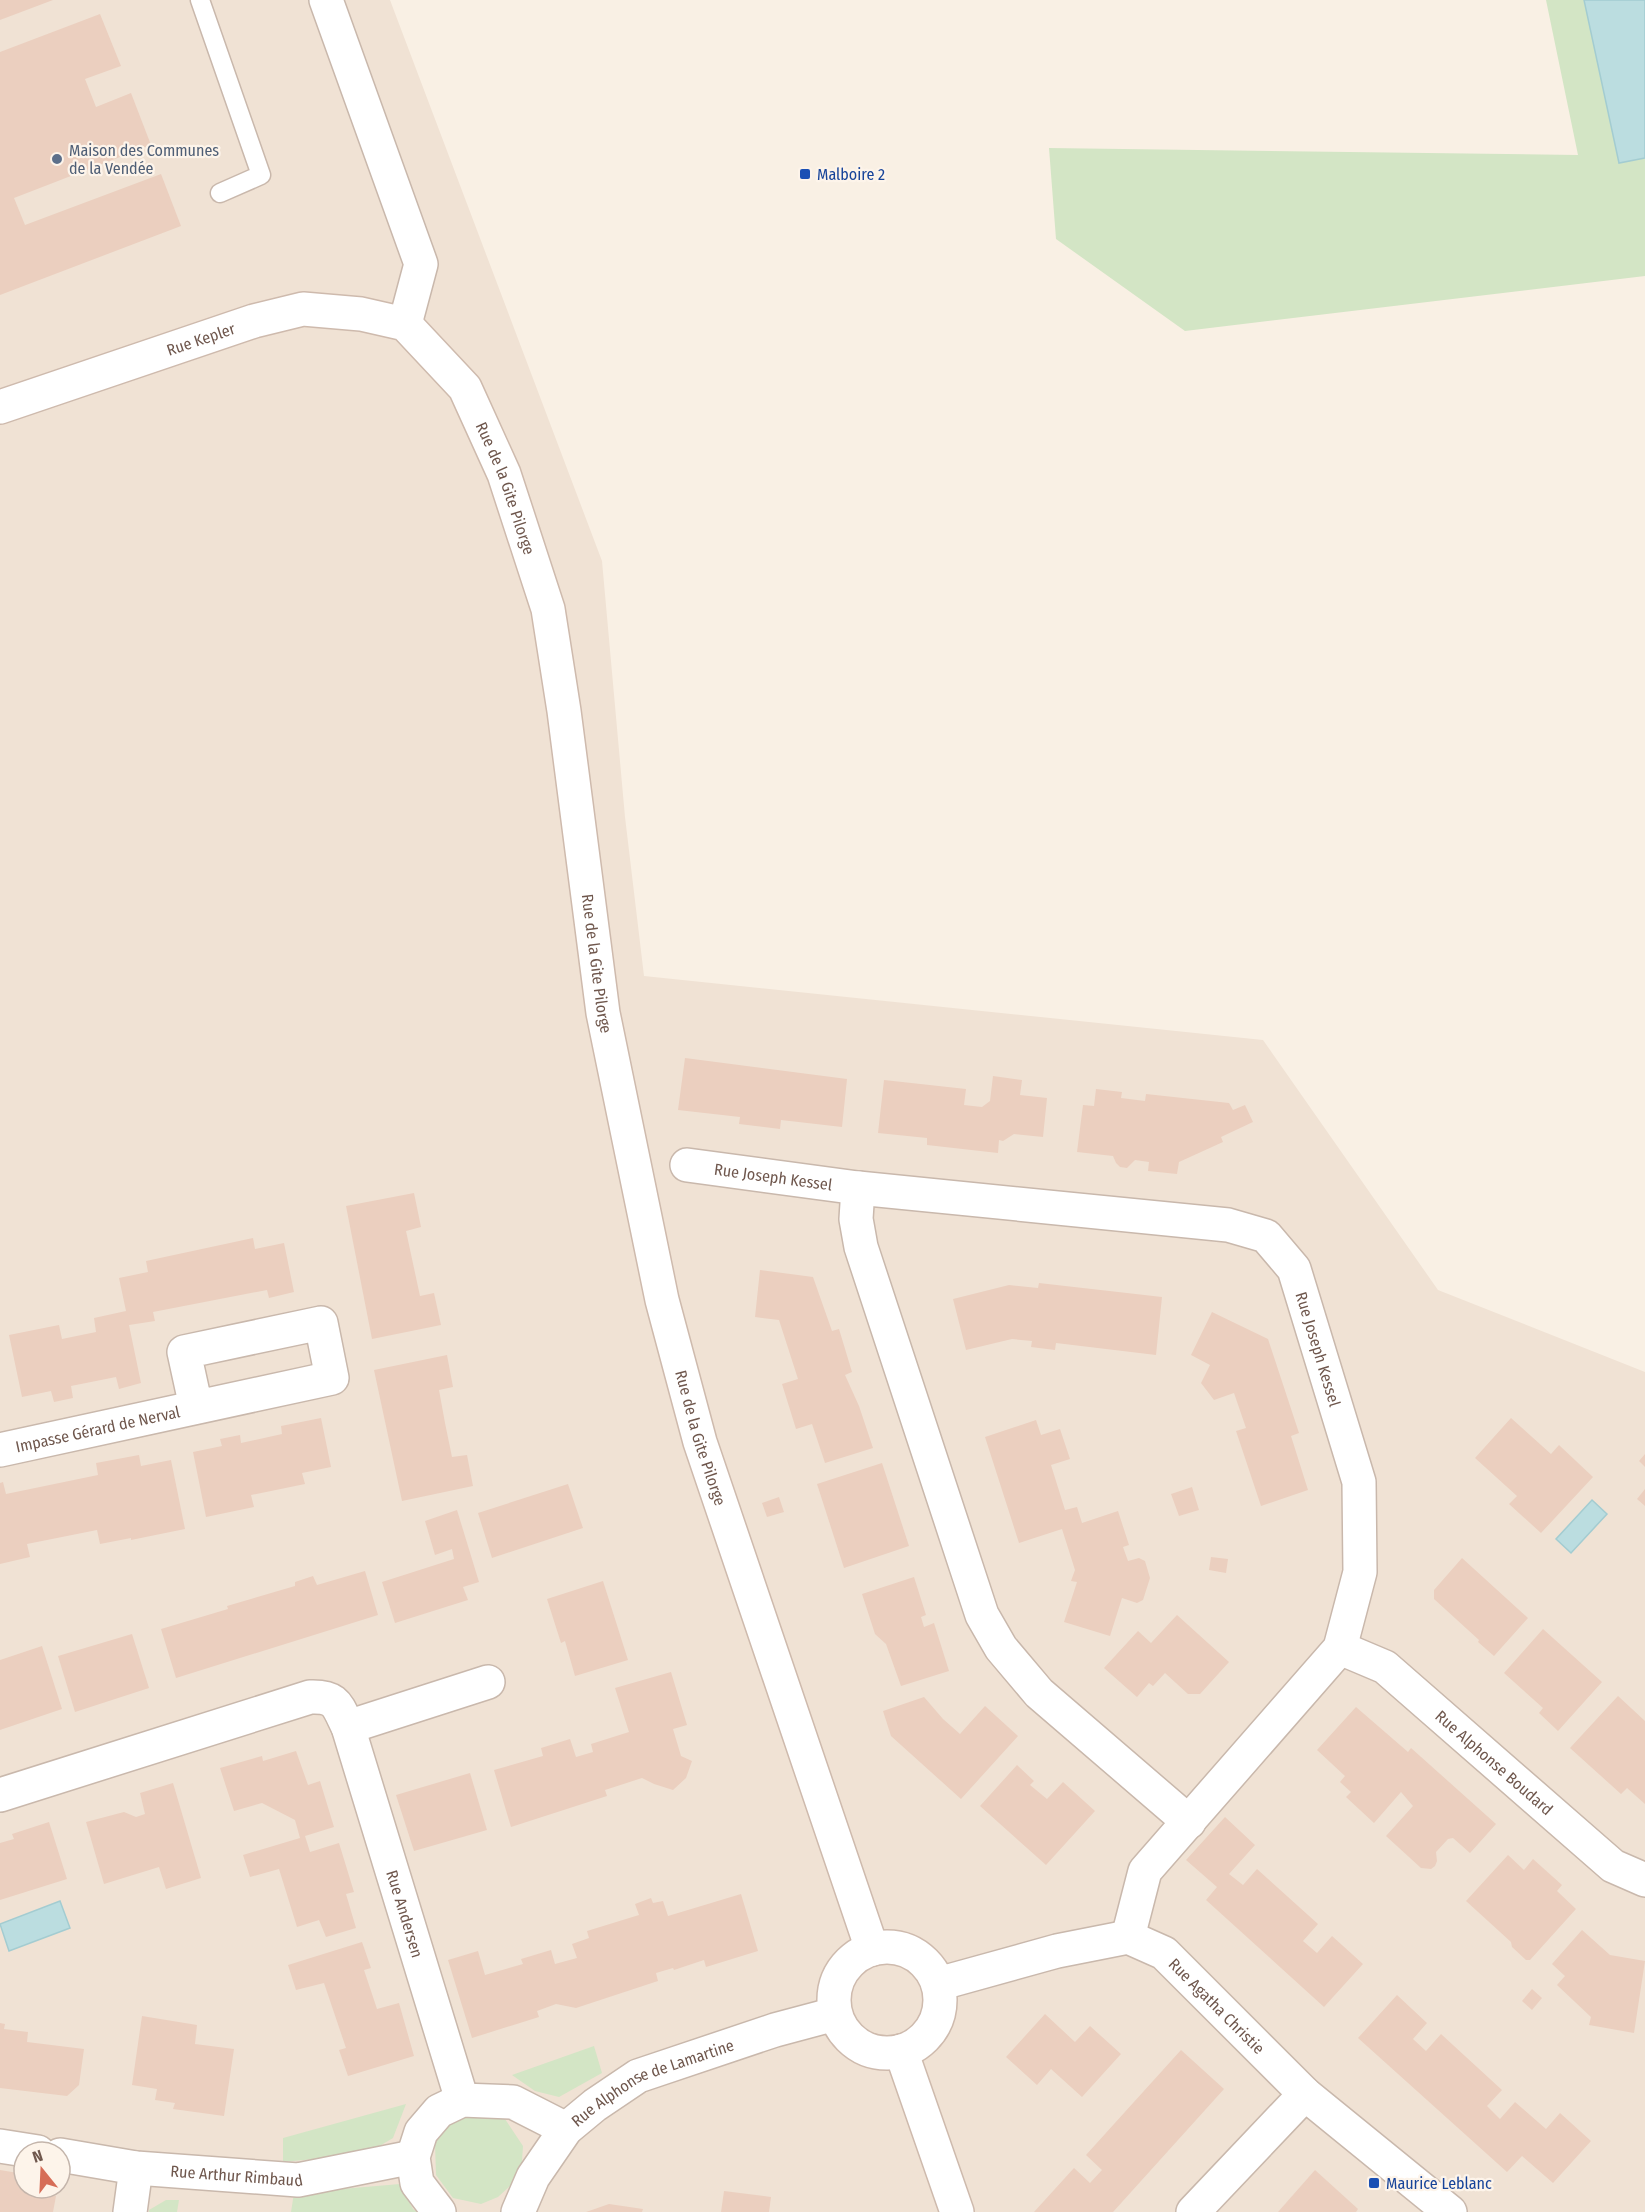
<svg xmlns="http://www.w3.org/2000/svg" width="1645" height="2212" viewBox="0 0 1645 2212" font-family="'Fira Sans Condensed',sans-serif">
  <rect width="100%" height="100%" fill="#f9f0e4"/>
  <path fill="#f0e2d4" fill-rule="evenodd" d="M0,0h390l212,561 23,256 19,159 619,64 175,250 207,82v840h-1645zM24,2152h36v36h-36z"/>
  <g fill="#d3e5c5">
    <polygon points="1546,0 1645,0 1645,276 1185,331 1056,239 1049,148 1578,155"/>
    <polygon points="594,2046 602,2073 559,2097 535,2091 512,2075"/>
    <polygon points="406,2104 393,2138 366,2154 283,2162 283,2138"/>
    <polygon points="486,2110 505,2119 523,2146 521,2176 498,2197 481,2204 453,2198 436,2175 435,2144 446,2124 461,2112"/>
    <polygon points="400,2184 413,2209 417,2212 291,2212 294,2193"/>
    <polygon points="166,2200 179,2200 177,2212 149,2212 149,2210"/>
  </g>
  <g fill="#bbdde0" stroke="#a3ccd1" stroke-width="1.5">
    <polygon points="1584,0 1645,0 1645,158 1619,163"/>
    <polygon points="1592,1500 1607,1514 1571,1553 1556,1539"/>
    <polygon points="60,1901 70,1928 9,1951 0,1924"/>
  </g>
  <g fill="#ebcfbf">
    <polygon points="0,0 53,0 0,20"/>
    <polygon points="100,14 121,66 85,79 96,107 131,93 151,145 14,198 25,225 161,174 181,226 0,295 0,52"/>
    <polygon points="685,1058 847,1079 842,1127 781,1120 780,1129 739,1124 740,1117 678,1110"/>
    <polygon points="993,1076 1022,1080 1020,1095 1047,1098 1043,1137 1014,1134 1003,1141 999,1140 998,1153 927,1145 927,1138 878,1133 884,1080 966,1089 964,1105 982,1107 990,1101"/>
    <polygon points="1096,1089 1122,1092 1121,1098 1145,1101 1146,1094 1229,1103 1233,1110 1245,1105 1253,1122 1221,1137 1223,1142 1179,1162 1177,1174 1148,1171 1149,1162 1135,1160 1127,1168 1120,1167 1116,1163 1113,1156 1077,1152 1083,1105 1094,1106"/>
    <polygon points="414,1193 421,1227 406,1231 420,1296 434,1293 441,1325 372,1339 346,1206"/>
    <polygon points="253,1238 255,1249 284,1243 294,1292 269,1298 267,1290 153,1312 155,1321 129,1325 141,1383 119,1389 116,1377 71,1386 73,1398 54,1402 51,1391 22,1397 9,1335 59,1325 62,1339 96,1332 94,1318 126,1311 119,1278 148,1272 146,1261"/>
    <polygon points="760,1270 813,1277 832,1331 839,1329 852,1372 845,1375 859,1406 873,1448 825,1463 812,1424 796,1429 782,1384 798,1379 779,1320 755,1317"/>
    <polygon points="1039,1283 1162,1297 1156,1355 1056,1343 1055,1350 1031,1347 1032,1341 1012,1339 966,1350 953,1299 1009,1285 1038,1288"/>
    <polygon points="1212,1312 1268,1339 1299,1433 1291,1436 1308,1490 1261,1506 1236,1431 1246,1428 1234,1393 1214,1400 1201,1383 1210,1365 1191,1355"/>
    <polygon points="447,1355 453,1387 439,1390 445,1423 452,1457 467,1455 473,1486 402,1501 374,1370"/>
    <polygon points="321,1418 331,1467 302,1473 305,1484 251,1495 254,1507 206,1517 193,1452 222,1446 220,1439 240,1435 241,1443 282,1434 281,1426"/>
    <polygon points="1511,1418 1551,1454 1559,1445 1593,1477 1541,1533 1509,1504 1517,1496 1475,1458"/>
    <polygon points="1036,1420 1041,1435 1060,1429 1070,1459 1051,1465 1065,1510 1077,1507 1082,1523 1118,1511 1129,1545 1123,1547 1128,1561 1139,1558 1145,1561 1150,1578 1143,1600 1137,1603 1122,1598 1110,1636 1064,1622 1077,1582 1071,1581 1075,1570 1062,1529 1019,1543 985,1437"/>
    <polygon points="1645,1454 1645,1467 1639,1461"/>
    <polygon points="139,1455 141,1466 171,1460 185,1529 131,1540 131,1538 100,1544 97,1530 27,1544 30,1557 0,1564 0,1483 3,1482 6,1494 98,1475 96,1463"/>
    <polygon points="882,1463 909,1546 844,1568 817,1484"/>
    <polygon points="568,1484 583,1528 492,1558 478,1513"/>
    <polygon points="1192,1487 1199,1510 1179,1516 1171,1494"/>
    <polygon points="1645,1489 1645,1506 1637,1499"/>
    <polygon points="779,1497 784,1512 767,1517 762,1503"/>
    <polygon points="457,1510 479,1582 463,1587 468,1600 395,1623 382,1582 454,1559 452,1549 435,1555 425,1521"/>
    <polygon points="1211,1557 1228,1559 1226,1573 1209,1570"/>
    <polygon points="1462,1558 1528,1618 1494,1656 1478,1642 1479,1640 1434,1599 1434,1590"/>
    <polygon points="365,1571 378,1615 176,1678 161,1629 228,1609 227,1606 295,1586 295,1582 313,1576 317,1585"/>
    <polygon points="914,1577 926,1615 921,1617 924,1627 934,1623 949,1671 901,1686 886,1644 875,1634 862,1594"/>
    <polygon points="603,1581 628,1660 575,1676 565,1641 561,1643 547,1599"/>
    <polygon points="1177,1615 1229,1662 1200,1694 1188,1694 1165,1673 1153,1686 1149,1683 1137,1697 1104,1668 1138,1631 1151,1643"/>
    <polygon points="1543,1629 1602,1682 1558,1731 1539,1713 1543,1708 1504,1673"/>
    <polygon points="132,1634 149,1688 75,1712 58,1656"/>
    <polygon points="42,1646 62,1709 0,1730 0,1660"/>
    <polygon points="671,1672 687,1725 673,1729 681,1756 692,1761 686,1778 673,1790 654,1784 642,1778 605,1790 607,1796 511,1827 494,1770 543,1756 541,1748 570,1739 576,1757 593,1752 591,1744 629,1732 615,1688"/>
    <polygon points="1618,1696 1645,1721 1645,1804 1627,1788 1621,1794 1570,1748"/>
    <polygon points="924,1697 943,1719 960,1734 985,1706 1018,1736 961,1799 891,1736 883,1711"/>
    <polygon points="1356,1707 1408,1752 1411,1748 1496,1824 1470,1853 1453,1838 1448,1839 1436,1852 1437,1861 1435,1866 1431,1869 1421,1868 1386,1836 1413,1806 1401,1792 1374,1823 1346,1797 1351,1792 1340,1782 1345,1776 1317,1750"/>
    <polygon points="296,1751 308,1785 320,1781 334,1827 305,1836 310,1852 339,1843 354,1892 346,1894 356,1928 326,1937 319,1920 297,1927 279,1869 250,1877 243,1855 300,1838 295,1820 262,1803 234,1811 220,1768 262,1756 263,1761"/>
    <polygon points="1017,1765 1034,1781 1030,1785 1047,1799 1063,1782 1095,1811 1046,1865 980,1806"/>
    <polygon points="470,1773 487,1830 414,1851 396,1795"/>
    <polygon points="173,1783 201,1878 166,1889 159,1867 104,1884 86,1822 124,1812 136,1817 145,1814 140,1793"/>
    <polygon points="1225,1817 1255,1845 1229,1874 1243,1885 1257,1869 1318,1924 1303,1941 1317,1953 1332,1936 1363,1964 1324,2007 1206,1900 1217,1887 1186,1860"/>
    <polygon points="49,1822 67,1879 0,1900 0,1843 14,1839 12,1834"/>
    <polygon points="1508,1855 1524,1870 1533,1859 1562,1885 1557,1891 1576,1909 1530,1960 1526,1960 1512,1947 1511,1942 1466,1901"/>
    <polygon points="741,1894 758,1951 706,1967 704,1960 674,1970 673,1968 656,1973 658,1981 576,2008 556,2004 537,2011 539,2017 472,2038 448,1960 478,1951 485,1975 523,1964 521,1959 551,1950 555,1964 577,1958 572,1944 589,1938 587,1931 639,1915 635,1904 651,1898 653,1903 663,1901 668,1916"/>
    <polygon points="1582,1930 1610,1955 1645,1961 1634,2033 1589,2025 1591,2017 1557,1985 1565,1976 1552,1964"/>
    <polygon points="362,1942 371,1968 364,1970 377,2009 399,2003 414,2056 348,2076 339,2050 346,2048 324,1983 296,1990 288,1965"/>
    <polygon points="1532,1989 1542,1998 1532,2010 1522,2001"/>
    <polygon points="1397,1995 1427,2023 1413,2039 1426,2051 1441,2034 1502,2090 1487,2106 1500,2119 1515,2102 1546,2129 1560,2113 1591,2141 1553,2183 1522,2156 1507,2172 1358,2038"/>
    <polygon points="1045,2014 1075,2042 1090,2026 1121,2054 1082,2097 1051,2069 1037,2085 1006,2057"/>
    <polygon points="142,2016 197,2025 195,2044 234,2049 224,2116 173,2109 175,2103 155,2100 157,2089 132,2085"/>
    <polygon points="0,2023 5,2024 4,2029 28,2032 27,2042 84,2049 79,2085 67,2096 0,2088"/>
    <polygon points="1181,2050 1224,2089 1113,2212 1034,2212 1074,2168 1090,2183 1102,2170 1086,2155"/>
    <polygon points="0,2170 24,2174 24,2188 52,2188 52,2195 56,2196 53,2212 0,2212"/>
    <polygon points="1315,2170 1358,2209 1356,2212 1278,2212"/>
    <polygon points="724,2191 771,2197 769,2212 721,2212"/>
    <polygon points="609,2204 643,2209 642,2212 586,2212"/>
  </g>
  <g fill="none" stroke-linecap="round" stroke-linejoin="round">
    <defs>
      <polyline id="lane" points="200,0 261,175 220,193"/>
      <g id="street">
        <polyline points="326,0 421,264 405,324"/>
        <path id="s1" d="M687,1165l171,23 370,37 38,11 28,33 65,213 1,90 -20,76 -195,223 -17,66"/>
        <polyline points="858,1188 856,1219 861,1247 982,1615 1001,1648 1039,1693 1189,1822"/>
        <path id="s2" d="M0,1450l332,-72 -11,-55 -137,29 12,55"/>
        <path id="s3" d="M1340,1648l45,19 228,199 32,14"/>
        <polyline points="348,1727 488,1682"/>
        <path id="s4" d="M0,1795l310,-98c27,-1 27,8 38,30l114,373"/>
        <path id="s5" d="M938,1984l119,-33 71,-14 36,16 141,141 145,118"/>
        <polyline points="0,2146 38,2152"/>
        <path id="s6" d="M60,2155l76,13 162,12 115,-23"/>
        <polyline points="130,2212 136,2168"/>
        <polyline points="439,2212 417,2183 413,2157 421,2132 439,2111 462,2100 513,2102 566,2129"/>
        <path id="s7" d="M518,2212l15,-35 33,-48 29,-24 43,-29 137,-46 60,-16"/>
        <polyline points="1193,2212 1305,2094"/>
      </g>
      <g id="secondary">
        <path id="s8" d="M0,407l254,-86 49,-12 58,5 44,10 60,64 39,86 44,135 16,102 39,302 59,287 38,142 172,507"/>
        <circle cx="887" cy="2000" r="53"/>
        <polyline points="901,2051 957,2212"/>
      </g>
    </defs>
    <use href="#lane" stroke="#c9b8ac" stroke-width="21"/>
    <use href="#street" stroke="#c9b8ac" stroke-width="36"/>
    <use href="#secondary" stroke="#cebaad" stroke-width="36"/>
    <use href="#lane" stroke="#fff" stroke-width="18"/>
    <use href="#street" stroke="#fff" stroke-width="33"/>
    <use href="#secondary" stroke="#fff" stroke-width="33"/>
  </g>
  <circle fill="#5c6f8a" stroke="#fdf4ea" stroke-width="2" cx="57" cy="159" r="6"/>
  <g fill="#1a4fb4" stroke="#fdf4ea" stroke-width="2">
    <rect x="799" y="168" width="12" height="12" rx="3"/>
    <rect x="1368" y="2177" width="12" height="12" rx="3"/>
  </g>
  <g text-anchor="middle" stroke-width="4.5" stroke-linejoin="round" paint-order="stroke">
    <g font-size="16" fill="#4e5e75" stroke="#fdf4ea" text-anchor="start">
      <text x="69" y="156">Maison des Communes<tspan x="69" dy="18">de la Vendée</tspan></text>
    </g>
    <g font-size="16" fill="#164399" stroke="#fdf4ea" text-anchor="start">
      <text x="817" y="180">Malboire 2</text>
      <text x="1386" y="2189">Maurice Leblanc</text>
    </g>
    <g font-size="16" fill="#6f574d" stroke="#fdf4ea">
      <text dy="6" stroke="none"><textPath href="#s8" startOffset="212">Rue Kepler</textPath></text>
      <text dy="6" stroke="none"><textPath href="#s8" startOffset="618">Rue de la Gite Pilorge</textPath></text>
      <text dy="6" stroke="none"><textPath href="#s8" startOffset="1104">Rue de la Gite Pilorge</textPath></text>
      <text dy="6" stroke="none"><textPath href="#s1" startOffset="87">Rue Joseph Kessel</textPath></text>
      <text dy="6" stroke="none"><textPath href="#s1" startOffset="711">Rue Joseph Kessel</textPath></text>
      <text dy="6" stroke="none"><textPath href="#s2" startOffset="100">Impasse Gérard de Nerval</textPath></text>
      <text dy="6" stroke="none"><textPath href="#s8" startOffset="1590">Rue de la Gite Pilorge</textPath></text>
      <text dy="6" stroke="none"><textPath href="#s3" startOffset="194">Rue Alphonse Boudard</textPath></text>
      <text dy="6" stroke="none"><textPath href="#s4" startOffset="574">Rue Andersen</textPath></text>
      <text dy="6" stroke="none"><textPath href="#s5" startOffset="310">Rue Agatha Christie</textPath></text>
      <text dy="6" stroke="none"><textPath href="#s7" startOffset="196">Rue Alphonse de Lamartine</textPath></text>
      <text dy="6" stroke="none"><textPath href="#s6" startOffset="178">Rue Arthur Rimbaud</textPath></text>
    </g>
  </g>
  <g transform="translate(42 2170) rotate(342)"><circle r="28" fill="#fdf4ea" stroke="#c4b5ab" stroke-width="1.5"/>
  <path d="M0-4.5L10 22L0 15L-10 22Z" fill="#d66d57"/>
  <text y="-9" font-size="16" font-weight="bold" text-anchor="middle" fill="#6f574d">N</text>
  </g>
</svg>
